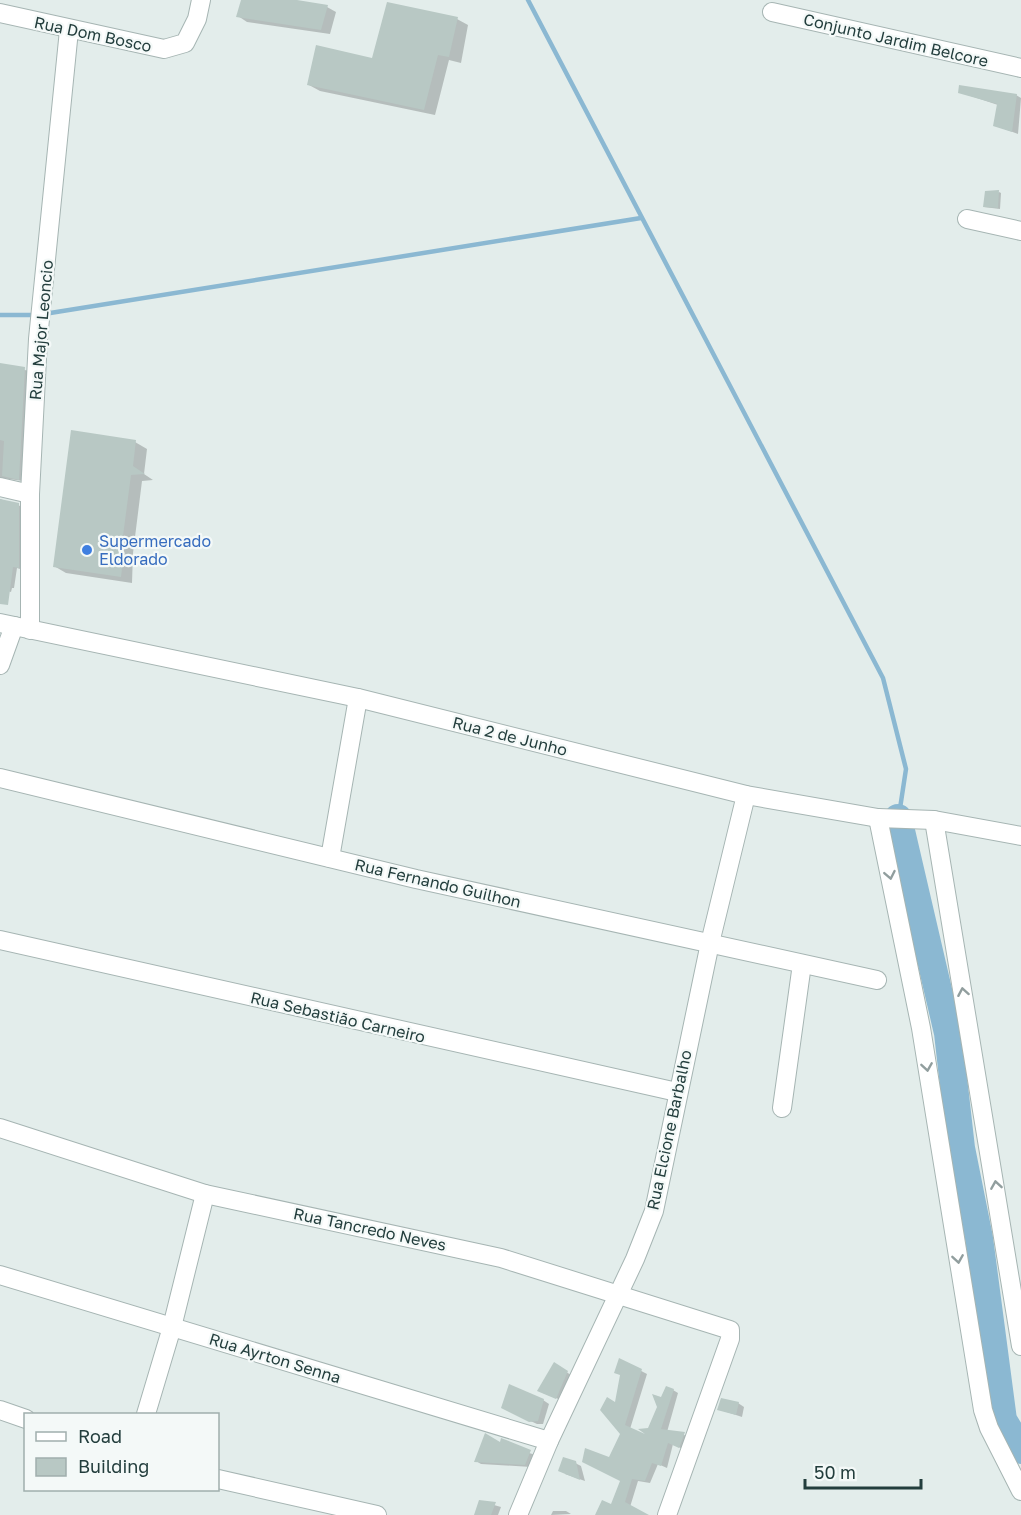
<svg xmlns="http://www.w3.org/2000/svg" width="1021" height="1515" viewBox="0 0 1021 1515" font-family="'Golos Text',sans-serif">
  <rect width="100%" height="100%" fill="#e3edeb"/>
  <g fill="#0003">
    <polygon points="242,0 288,0 327,7 336,12 330,34 247,22 238,16"/>
    <polygon points="457,19 468,25 461,63 449,60 435,115 320,91 309,85 373,60"/>
    <polygon points="959,92 1016,95 1021,98 1018,134 994,125 998,105"/>
    <polygon points="999,192 1001,193 1000,209 984,207"/>
    <polygon points="0,364 29,371 23,481 2,478 0,480"/>
    <polygon points="135,442 147,449 144,474 153,480 142,481 133,553 132,583 66,573 54,566"/>
    <polygon points="0,499 23,507 23,570 17,568 14,588 12,588 11,592 1,589 0,592"/>
    <polygon points="620,1360 647,1374 630,1429 652,1438 649,1429 662,1399 673,1390 678,1393 667,1432 689,1436 684,1450 673,1444 667,1468 658,1464 650,1483 638,1481 630,1507 645,1515 597,1515 612,1506 622,1481 610,1459 621,1434 616,1404 621,1376"/>
    <polygon points="555,1365 571,1375 561,1400 543,1393"/>
    <polygon points="543,1400 549,1404 543,1424 537,1424 509,1411"/>
    <polygon points="738,1403 744,1407 742,1417 718,1409"/>
    <polygon points="501,1445 536,1455 531,1467 481,1464 476,1461"/>
    <polygon points="575,1463 581,1466 585,1481 565,1474"/>
    <polygon points="480,1501 501,1507 498,1515 475,1515"/>
    <polygon points="553,1511 566,1511 571,1514 551,1515"/>
  </g>
  <g fill="none" stroke-linecap="round" stroke-linejoin="round">
    <g stroke="#8bb8d2" stroke-width="4.5">
      <polyline points="528,0 883,678 906,769 899,815"/>
      <polyline points="44,314 641,218"/>
      <polyline points="0,315 36,315"/>
    </g>
    <polyline stroke="#8bb8d2" stroke-width="28" points="898,818 948,1033 961,1148 979,1238 1003,1420 1021,1450"/>
  </g>
  <g fill="#b8c8c4">
    <polygon points="241,0 297,0 328,5 321,30 236,17"/>
    <polygon points="387,2 458,17 449,57 438,55 424,110 307,85 316,45 372,58"/>
    <polygon points="959,85 1017,94 1012,132 993,126 997,104 958,93"/>
    <polygon points="999,190 998,208 983,207 985,191"/>
    <polygon points="0,363 25,367 19,480 2,476 4,441 0,440"/>
    <polygon points="71,430 136,440 133,466 145,474 131,475 120,559 123,560 121,577 53,567"/>
    <polygon points="0,499 19,503 19,568 13,567 8,605 0,604"/>
    <polygon points="619,1358 642,1369 625,1425 645,1434 638,1429 648,1428 657,1407 652,1394 661,1397 666,1386 674,1389 661,1429 685,1432 679,1448 668,1443 661,1466 652,1463 645,1481 632,1479 625,1502 649,1515 595,1515 602,1500 611,1504 620,1481 582,1462 585,1448 609,1457 620,1434 600,1410 607,1397 615,1402 620,1375 614,1373"/>
    <polygon points="554,1362 568,1371 556,1399 537,1391"/>
    <polygon points="509,1384 544,1399 538,1421 529,1422 501,1408"/>
    <polygon points="721,1398 739,1402 736,1415 717,1410"/>
    <polygon points="485,1433 500,1442 501,1438 531,1450 525,1465 474,1462"/>
    <polygon points="563,1457 576,1461 580,1480 558,1471"/>
    <polygon points="479,1500 496,1502 491,1515 474,1515"/>
  </g>
  <g fill="none" stroke-linecap="round" stroke-linejoin="round">
    <defs>
      <g id="minor">
        <polyline points="772,12 1021,68"/>
        <polyline points="0,13 164,49 185,43 197,19 201,0"/>
        <polyline points="967,219 1021,231"/>
        <polyline points="0,487 30,494"/>
        <polyline points="0,623 358,698 746,795 878,818 934,820 1021,836"/>
        <polyline points="30,630 30,494 38,339 69,30"/>
        <polyline points="0,665 14,626"/>
        <polyline points="0,778 416,879 877,980"/>
        <polyline points="878,818 921,1028 983,1410 989,1428 1021,1491"/>
        <polyline points="934,820 1021,1346"/>
        <polyline points="330,858 358,698"/>
        <polyline points="0,940 677,1092"/>
        <polyline points="782,1108 802,964"/>
        <polyline points="0,1128 205,1194 501,1258 730,1330 730,1339 667,1515"/>
        <polyline points="0,1275 549,1441"/>
        <polyline points="0,1410 26,1419"/>
        <polyline points="146,1414 172,1327 205,1194"/>
        <polyline points="218,1479 377,1515"/>
        <polyline points="518,1515 549,1441 635,1259 654,1211 710,943 746,795"/>
      </g>
    </defs>
    <use href="#minor" stroke="#a6b5b3" stroke-width="20"/>
    <use href="#minor" stroke="#fff" stroke-width="18"/>
  </g>
  <defs><path id="oneway-chevron" d="M-2-3.5L2.5 0L-2 3.5" fill="none" stroke-width="1.6" stroke-linecap="round" stroke-linejoin="round" transform="scale(1.5)"/></defs>
  <g stroke="#919e9e">
    <use href="#oneway-chevron" transform="translate(890 875) rotate(79)"/>
    <use href="#oneway-chevron" transform="translate(963 992) rotate(-100)"/>
    <use href="#oneway-chevron" transform="translate(927 1067) rotate(81)"/>
    <use href="#oneway-chevron" transform="translate(996 1185) rotate(-99)"/>
    <use href="#oneway-chevron" transform="translate(958 1259) rotate(81)"/>
  </g>
  <circle fill="#3f7fe0" stroke="#f4f9f8" stroke-width="2" cx="87" cy="550" r="6"/>
  <g text-anchor="middle" stroke-width="4.5" stroke-linejoin="round" paint-order="stroke">
    <g font-size="16" fill="#233e3d" stroke="#f4f9f8">
      <text transform="translate(93 34) rotate(12)" y="6">Rua Dom Bosco</text>
      <text transform="translate(896 40) rotate(13)" y="6">Conjunto Jardim Belcore</text>
      <text transform="translate(41 330) rotate(-85)" y="6">Rua Major Leoncio</text>
      <text transform="translate(510 736) rotate(14)" y="6">Rua 2 de Junho</text>
      <text transform="translate(438 883) rotate(13)" y="6">Rua Fernando Guilhon</text>
      <text transform="translate(338 1017) rotate(13)" y="6">Rua Sebastião Carneiro</text>
      <text transform="translate(669 1130) rotate(-78)" y="6">Rua Elcione Barbalho</text>
      <text transform="translate(370 1229) rotate(12)" y="6">Rua Tancredo Neves</text>
      <text transform="translate(275 1358) rotate(17)" y="6">Rua Ayrton Senna</text>
    </g>
    <g font-size="16" fill="#366cbe" stroke="#f4f9f8" text-anchor="start">
      <text x="99" y="547">Supermercado<tspan x="99" dy="18">Eldorado</tspan></text>
    </g>
  </g>
  <rect x="24" y="1413" width="195" height="78" fill="#f4f9f8" stroke="#a0aead" stroke-width="1.5"/>
  <rect x="36" y="1432" width="30" height="9" fill="#ffffff" stroke="#a0aead" stroke-width="1.5"/>
  <text x="78" y="1443" font-size="18" fill="#233e3d">Road</text>
  <rect x="36" y="1458" width="30" height="18" fill="#b8c8c4" stroke="#a0aead" stroke-width="1.5"/>
  <text x="78" y="1473" font-size="18" fill="#233e3d">Building</text>
  <path d="M805 1479v9h116v-9" fill="none" stroke="#233e3d" stroke-width="3"/>
  <text x="814" y="1479" font-size="18" fill="#233e3d" stroke="#f4f9f8" stroke-width="4.5" paint-order="stroke">50 m</text>
</svg>
